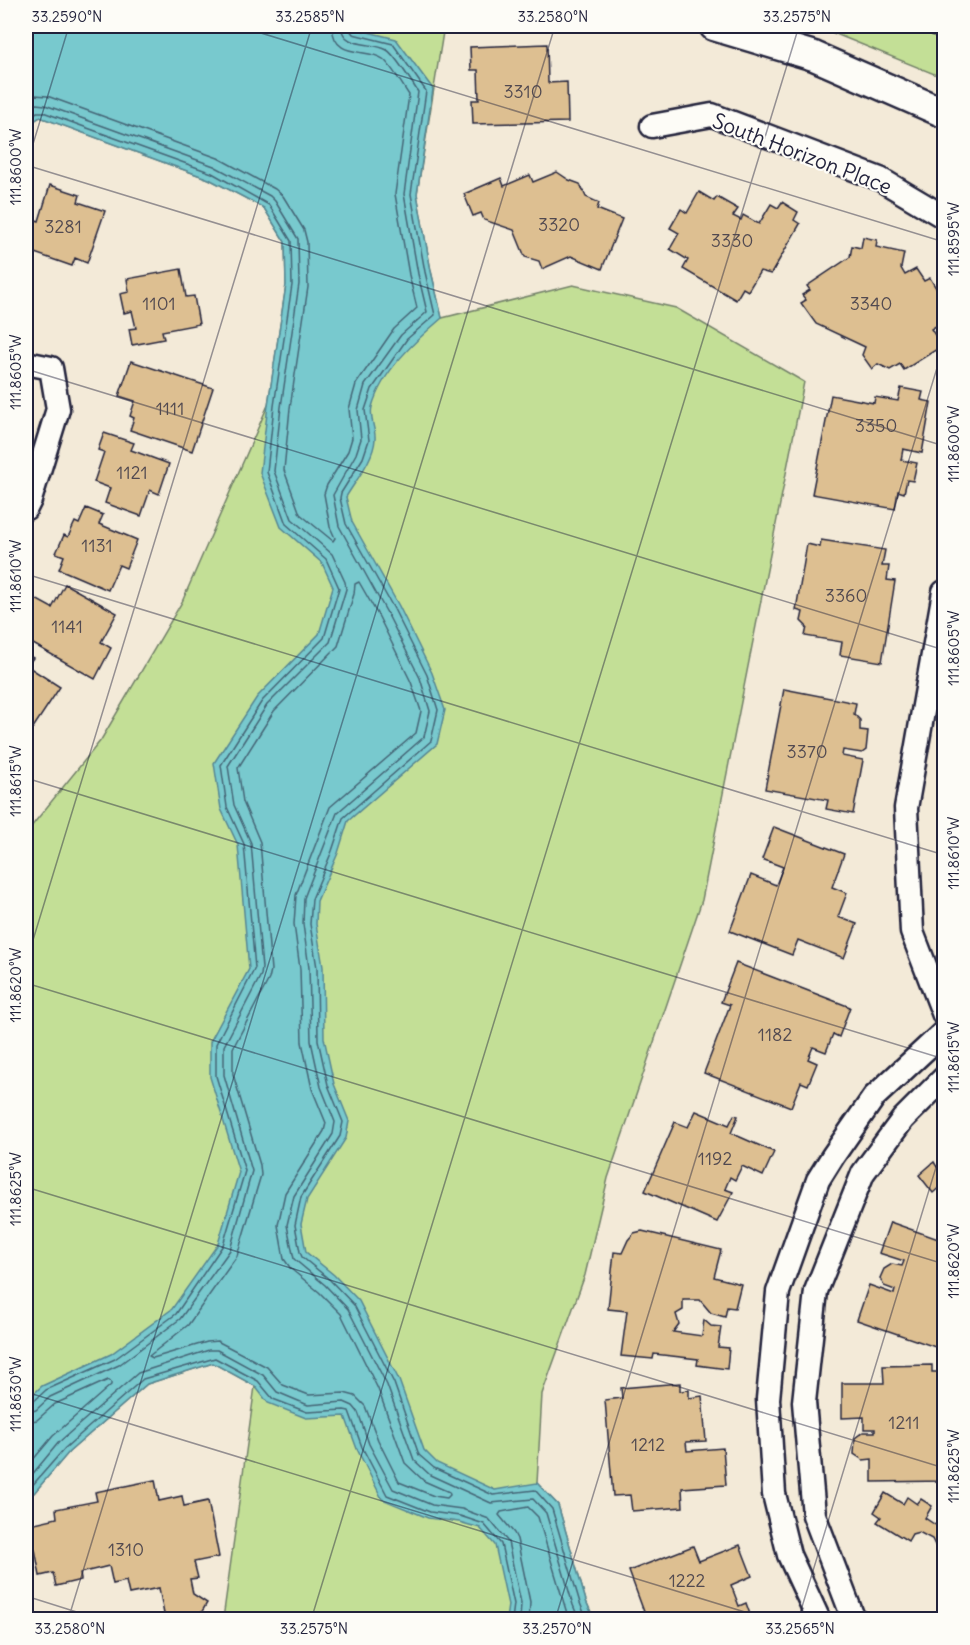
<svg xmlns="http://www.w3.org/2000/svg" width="970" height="1645" viewBox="0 0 970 1645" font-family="Delius,sans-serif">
  <rect width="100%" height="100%" fill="#f3ead8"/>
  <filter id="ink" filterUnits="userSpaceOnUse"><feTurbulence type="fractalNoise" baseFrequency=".0167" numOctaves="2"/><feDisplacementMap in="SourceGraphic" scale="12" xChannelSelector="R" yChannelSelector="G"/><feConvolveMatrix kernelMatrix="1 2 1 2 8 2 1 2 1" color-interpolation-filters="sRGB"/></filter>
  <g filter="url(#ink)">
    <g fill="#c3df96" stroke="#728068" stroke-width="1.5">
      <polygon points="26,26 444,26 417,194 431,271 442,318 573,285 676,308 804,382 702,900 608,1178 585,1275 542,1394 537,1483 558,1505 586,1601 594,1619 223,1619 255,1386 213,1363 147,1384 69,1452 34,1493 26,1497 26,833 101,740 182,602 268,405 286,285 285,242 264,208 209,179 40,117 26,126"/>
      <polygon points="816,26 944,26 944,78"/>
    </g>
    <path fill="#78c9ce" stroke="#568693" stroke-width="1.5" d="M26,26h318l52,13 37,50 -16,105 14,77 11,47c-27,23 -60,53 -70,89 -3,11 4,22 3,32 -1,20 -19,41 -29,58l6,25 47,84 33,67 13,37 -8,34 -89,77 -10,32 -21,48 -1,23 7,43 1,71 10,46 15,37 -3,17 -39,61 -6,25 5,28 28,23 25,26 40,79 25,70 13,13 58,27 42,-7 21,22 28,96 8,18h-88l2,-14 -13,-60 -15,-17 -21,-6 -31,-4 -46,-19 -25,-50 -12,-33 -39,2 -38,-15 -13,-17 -42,-23 -66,21 -78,68 -35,41 -8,4v-96l16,-15 69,-32 61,-45 46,-65 21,-72 -29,-95v-35l39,-73 -11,-124 -17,-36 -7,-46 43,-66 62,-63 14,-47 -11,-24 -41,-36 -21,-54 8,-68 18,-120 -1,-43 -21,-34 -55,-29 -169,-62 -14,9z"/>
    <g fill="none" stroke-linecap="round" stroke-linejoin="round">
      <g stroke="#446576" stroke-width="1.5">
        <path d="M341,26c2,23 31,15 46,24 7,4 26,34 31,42l-14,102 14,80 9,38 -26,23 -36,50 -7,25 3,29 -5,15 -23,41 6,31 48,87 33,65 10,33 -6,26 -87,76 -33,85 -1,26 6,44 2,73 10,46 14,35 -2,12 -39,62 -7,29 7,34 31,26 23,24 39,76 27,75 16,15 61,28 42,-4 13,14 27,92 6,15"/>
        <polyline points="349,26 350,30 353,34 393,44 426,91 411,194 425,272 435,315 407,339 372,389 365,410 369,440 363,458 341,493 340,498 346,524 394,609 427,675 438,710 431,741 343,818 332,851 312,899 310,924 317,968 318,1040 328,1085 343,1122 340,1136 301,1197 295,1225 300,1252 302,1257 330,1280 354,1305 394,1383 419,1455 434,1468 493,1495 535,1490 552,1509 580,1603 587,1620"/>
        <path d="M26,99l9,-4 12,1 171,62 57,31 8,7 21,34 3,12 1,45 -18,121 -6,62 16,44 33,27 2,-3 -5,-11 -6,-33 3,-9 21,-34 4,-13 -3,-29 7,-25 38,-55 23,-21 -8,-33 -14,-81 14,-99c-7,-10 -17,-29 -26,-36 -16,-12 -49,2 -51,-33"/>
        <polyline points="26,110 36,104 45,105 214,166 270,196 275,201 298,239 299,284 281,407 274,471 292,519 332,554 345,582 346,589 330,642 267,705 228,766 234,805 251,843 262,968 261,975 224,1046 224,1075 252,1171 230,1250 180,1319 119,1365 50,1397 36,1410 26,1413"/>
        <polyline points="26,119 37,112 43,112 212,173 269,205 291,241 292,285 274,406 267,472 286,524 326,559 339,588 324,638 262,701 221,765 227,807 244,844 255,968 216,1044 216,1076 245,1171 223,1245 176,1314 115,1359 46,1390 31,1404 26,1405"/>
        <polygon points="359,582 379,617 411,682 421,711 416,733 330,807 296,895 294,924 300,969 302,1042 312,1089 326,1123 324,1131 285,1193 278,1225 284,1259 291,1269 319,1292 341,1314 378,1389 405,1463 424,1481 449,1492 450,1495 447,1498 434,1496 399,1482 378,1440 365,1406 355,1396 344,1393 309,1395 283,1385 267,1367 217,1341 207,1342 153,1358 149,1356 188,1325 237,1256 261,1175 260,1165 233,1074 233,1048 269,979 271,970 260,842 243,802 238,768 274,711 338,646 354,594 355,584"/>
        <polyline points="26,1422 37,1420 55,1404 108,1380 111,1382 111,1385 53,1436 26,1468"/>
        <polyline points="26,1482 59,1442 138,1373 209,1350 217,1350 263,1375 277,1392 308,1405 344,1402 353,1406 358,1412 369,1444 393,1489 432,1505 462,1509 489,1519 508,1542 521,1603 520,1620"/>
        <polyline points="26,1491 30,1488 65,1448 143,1379 215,1358 258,1381 273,1399 307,1412 344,1410 349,1411 362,1447 387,1495 430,1512 460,1516 484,1524 501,1544 514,1604 512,1620"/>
        <polyline points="529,1620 530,1602 517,1539 514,1533 499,1515 501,1512 528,1507 538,1517 569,1620"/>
      </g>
    </g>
    <g fill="#ddbf91" stroke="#22223b" stroke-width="1.5">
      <polygon points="547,44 548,83 567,82 568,122 473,124 472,100 479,100 478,70 471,70 470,47"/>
      <polygon points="557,172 569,180 580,184 586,197 599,203 597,209 622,219 602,269 571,256 542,269 539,261 525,257 514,230 484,220 481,213 473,216 464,194 501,178 504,186 530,175 533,182"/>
      <polygon points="50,185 80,195 78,202 105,211 87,263 75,258 72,266 26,250 26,233 30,218 39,221"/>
      <polygon points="699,192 714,201 717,197 738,209 733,216 741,220 743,215 759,224 771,204 778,208 782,202 798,212 794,220 800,224 771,274 760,271 748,291 743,288 736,300 683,269 688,260 670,249 679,233 670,228 681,209 687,213"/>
      <polygon points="863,237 877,240 876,247 904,253 901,268 905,275 916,269 924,281 930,278 944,301 939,305 944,314 944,321 931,329 942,346 904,370 900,364 890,370 878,364 872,369 862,355 865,347 816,324 801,303 806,300 802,295 810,290 807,286 850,257 852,246 861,248"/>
      <polygon points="181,269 186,297 194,296 199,324 162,331 164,339 132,345 129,329 136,328 132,311 124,313 120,294 129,292 127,279"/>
      <polygon points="131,361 213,388 192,451 130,430 134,418 130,416 135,401 119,396"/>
      <polygon points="901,388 923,392 921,400 931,402 922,453 903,449 901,460 917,463 913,481 907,480 904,493 898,491 895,509 812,494 831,395 874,403 875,397 898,401"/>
      <polygon points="104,433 134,443 131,450 169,464 159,494 150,490 141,516 105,503 110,488 94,482 104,452 98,450"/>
      <polygon points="86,508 103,515 99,524 137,540 126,568 119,565 108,590 59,569 64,556 56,553 64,535 68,537 75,522 79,524"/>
      <polygon points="821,540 885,550 882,566 889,566 887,580 895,581 882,662 840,655 842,642 805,636 807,627 801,621 803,612 796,610 807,544 820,547"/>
      <polygon points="65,584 117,613 101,642 111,648 95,679 26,640 26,613 34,598 52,608"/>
      <polygon points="26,654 33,658 27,666 60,687 29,734 26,732"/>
      <polygon points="784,689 856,703 854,714 860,720 860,730 868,731 866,750 862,753 843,750 842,756 863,760 853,814 826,809 828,800 765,789"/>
      <polygon points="774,827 844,854 832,887 847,893 838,917 857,924 844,958 798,940 792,955 730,931 751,875 776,885 783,867 762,859"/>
      <polygon points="736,963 850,1007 839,1037 833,1034 826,1052 813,1047 808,1059 817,1063 808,1085 801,1082 791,1107 704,1073 730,1005 721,1002"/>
      <polygon points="696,1111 729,1125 734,1115 738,1116 731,1133 774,1152 763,1176 742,1166 735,1180 730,1177 725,1189 733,1192 717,1222 645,1191 675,1122 688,1127"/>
      <polygon points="934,1162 937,1167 944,1162 944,1189 942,1185 933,1193 919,1175"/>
      <polygon points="890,1222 944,1241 944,1350 857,1320 869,1285 894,1294 895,1290 884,1286 880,1278 884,1269 892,1264 902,1266 904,1261 879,1253"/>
      <polygon points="642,1231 721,1250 714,1277 741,1284 735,1308 727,1307 725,1317 711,1313 700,1300 683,1300 683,1310 676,1314 679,1324 673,1332 702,1336 704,1320 711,1326 721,1327 718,1347 729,1348 727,1369 697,1365 698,1359 654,1354 653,1359 621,1356 627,1311 608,1309 614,1252 622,1253 628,1240 634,1233"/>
      <polygon points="932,1365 932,1372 944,1372 944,1481 872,1482 872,1459 863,1460 854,1454 855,1438 863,1432 875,1432 875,1429 864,1429 864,1417 842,1418 842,1383 884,1383 883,1366"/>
      <polygon points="680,1383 680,1391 689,1390 689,1398 702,1396 706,1441 686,1442 687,1451 723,1448 726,1485 682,1488 683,1507 632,1511 630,1495 613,1496 605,1400 622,1398 621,1388"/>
      <polygon points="155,1480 159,1501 182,1496 184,1506 208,1501 219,1557 194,1562 198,1578 190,1579 193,1594 207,1603 197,1620 173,1620 164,1614 159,1588 129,1594 126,1581 113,1584 109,1566 80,1573 81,1580 56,1586 53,1573 40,1576 35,1549 27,1550 26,1525 57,1518 56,1509 97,1501 95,1492"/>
      <polygon points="885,1493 903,1504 907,1497 917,1504 921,1499 932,1506 925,1518 940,1528 944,1526 944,1564 932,1539 919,1532 912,1534 908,1541 877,1522 881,1517 874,1512"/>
      <polygon points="740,1545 752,1576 731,1585 739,1606 746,1603 752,1620 647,1620 629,1571 693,1546 699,1561"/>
    </g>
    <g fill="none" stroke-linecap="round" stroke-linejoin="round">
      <defs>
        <g id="minor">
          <polyline points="652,126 712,115 880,179 944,217"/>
          <polyline points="26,363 51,368 58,409 30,500 26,508"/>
          <polyline points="944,592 906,808 912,932 944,1015"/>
          <polyline points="819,1620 789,1555 774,1494 768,1399 778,1292 818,1180 833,1156 874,1097 944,1032"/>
          <polyline points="854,1620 814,1515 804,1402 816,1291 863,1173 903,1119 944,1078"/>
        </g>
        <polyline id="tertiary" points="714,26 814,56 944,113"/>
      </defs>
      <use href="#minor" stroke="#22223b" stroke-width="27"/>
      <use href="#tertiary" stroke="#22223b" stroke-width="33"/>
      <use href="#minor" stroke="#fdfcf7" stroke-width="22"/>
      <use href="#tertiary" stroke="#fdfcf7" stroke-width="28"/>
    </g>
  </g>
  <path fill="none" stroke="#22223b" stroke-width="1.5" stroke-opacity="0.45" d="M238,26l706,216M907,26l37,11M26,165l918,281M26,167l43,-141M26,369l918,281M26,574l918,281M26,778l918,281M26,963l286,-937M26,983l918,281M26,1187l918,281M26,1392l745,228M26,1596l76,24M68,1620l487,-1594M311,1620l488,-1594M555,1620l389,-1275M798,1620l146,-479"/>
  <g text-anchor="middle" stroke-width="4.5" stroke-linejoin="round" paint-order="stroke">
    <g font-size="18" fill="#514950">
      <text x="523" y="98">3310</text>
      <text x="559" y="231">3320</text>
      <text x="63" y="233">3281</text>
      <text x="732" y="247">3330</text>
      <text x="159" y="310">1101</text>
      <text x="871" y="310">3340</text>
      <text x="170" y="415">1111</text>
      <text x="876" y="432">3350</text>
      <text x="132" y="479">1121</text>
      <text x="97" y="552">1131</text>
      <text x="846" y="602">3360</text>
      <text x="67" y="633">1141</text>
      <text x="807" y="758">3370</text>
      <text x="775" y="1041">1182</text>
      <text x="715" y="1165">1192</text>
      <text x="904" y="1429">1211</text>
      <text x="648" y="1451">1212</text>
      <text x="126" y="1556">1310</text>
      <text x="687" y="1587">1222</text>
    </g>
    <g font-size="21" fill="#22223b" stroke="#fdfcf7">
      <text transform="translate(802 154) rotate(21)" y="7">South Horizon Place</text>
    </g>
  </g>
  <rect width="970" height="1645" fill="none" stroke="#fdfcf7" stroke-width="66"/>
  <rect x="33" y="33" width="904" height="1579" fill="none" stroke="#22223b" stroke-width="2"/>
  <g font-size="15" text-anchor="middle" fill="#22223b">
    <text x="67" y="22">33.2590°N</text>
    <text x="310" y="22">33.2585°N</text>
    <text x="553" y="22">33.2580°N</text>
    <text x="797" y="22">33.2575°N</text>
    <text transform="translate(16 167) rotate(-90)" y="5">111.8600°W</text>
    <text transform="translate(954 239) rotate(-90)" y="5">111.8595°W</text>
    <text transform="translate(16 372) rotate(-90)" y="5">111.8605°W</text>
    <text transform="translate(954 444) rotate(-90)" y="5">111.8600°W</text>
    <text transform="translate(16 576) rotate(-90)" y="5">111.8610°W</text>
    <text transform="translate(954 648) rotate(-90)" y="5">111.8605°W</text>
    <text transform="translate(16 781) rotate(-90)" y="5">111.8615°W</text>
    <text transform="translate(954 853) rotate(-90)" y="5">111.8610°W</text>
    <text transform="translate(16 985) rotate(-90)" y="5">111.8620°W</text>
    <text transform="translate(954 1057) rotate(-90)" y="5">111.8615°W</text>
    <text transform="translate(16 1189) rotate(-90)" y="5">111.8625°W</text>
    <text transform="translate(954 1261) rotate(-90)" y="5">111.8620°W</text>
    <text transform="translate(16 1394) rotate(-90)" y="5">111.8630°W</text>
    <text transform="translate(954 1466) rotate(-90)" y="5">111.8625°W</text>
    <text x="70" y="1634">33.2580°N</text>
    <text x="314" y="1634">33.2575°N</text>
    <text x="557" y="1634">33.2570°N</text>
    <text x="800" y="1634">33.2565°N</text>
  </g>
</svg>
